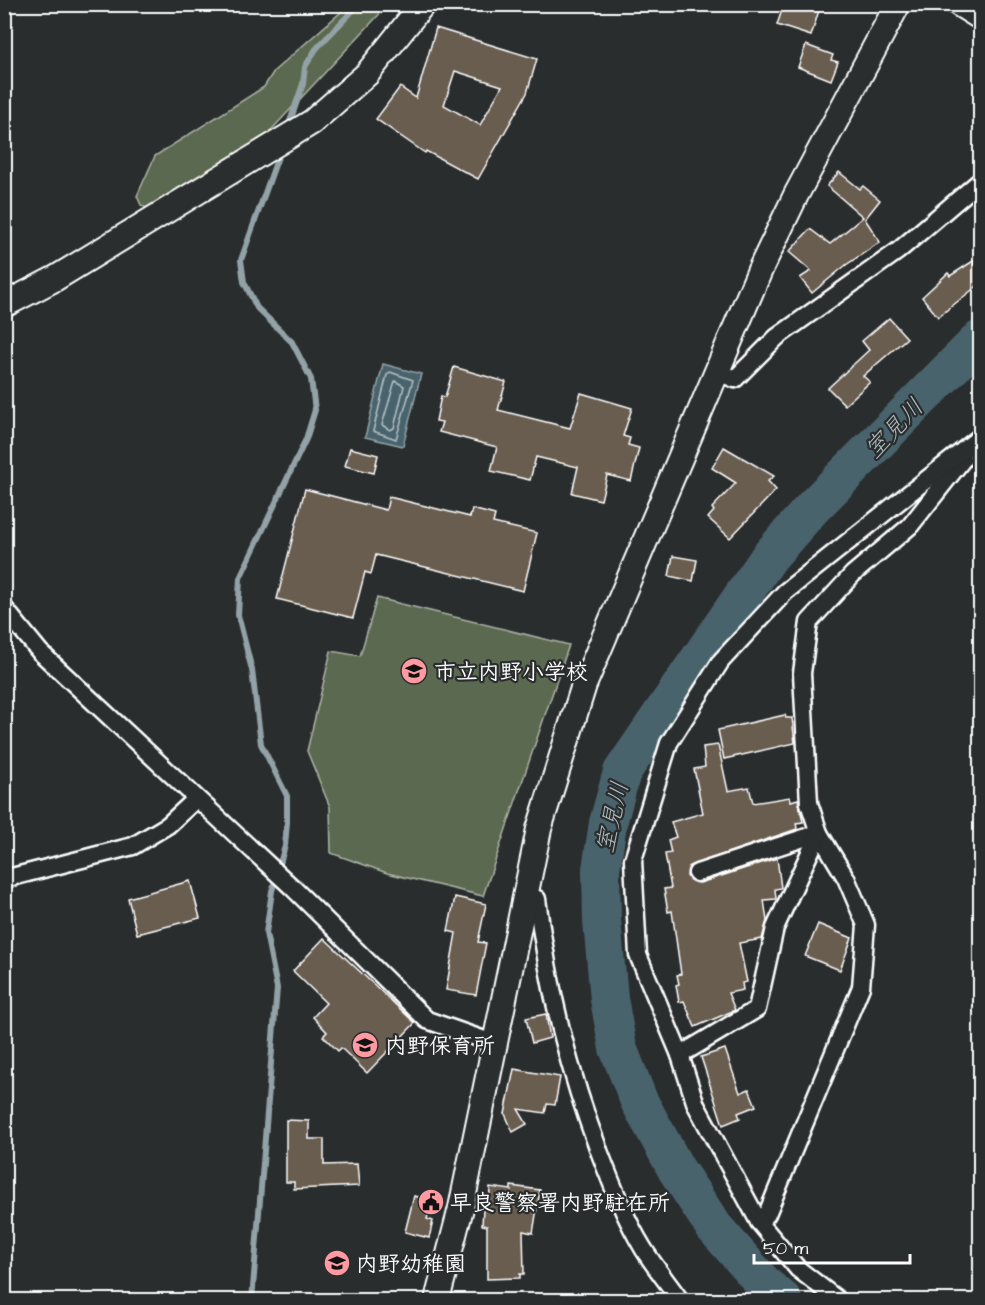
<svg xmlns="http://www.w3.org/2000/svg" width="985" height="1305" viewBox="0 0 985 1305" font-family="'Architects Daughter','Klee One',sans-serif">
  <rect width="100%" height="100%" fill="#2a2d2e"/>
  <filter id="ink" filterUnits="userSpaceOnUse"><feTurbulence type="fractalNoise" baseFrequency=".0167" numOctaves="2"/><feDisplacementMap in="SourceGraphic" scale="12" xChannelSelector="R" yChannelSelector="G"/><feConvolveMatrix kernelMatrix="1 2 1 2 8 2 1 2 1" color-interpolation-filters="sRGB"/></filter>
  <g filter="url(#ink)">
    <g fill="#5c6951" stroke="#aeb4a8" stroke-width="1.5">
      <polygon points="349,5 388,5 261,141 150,210 141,205 137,196 155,156 264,87 274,71"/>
      <polygon points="377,598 569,645 483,896 387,873 331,853 330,807 307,751 331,651 360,656"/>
    </g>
    <polygon fill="#49646d" stroke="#92a2a7" stroke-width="1.5" points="383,364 421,374 403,446 365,437"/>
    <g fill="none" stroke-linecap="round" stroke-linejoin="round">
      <g stroke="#b6c1c5" stroke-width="1.5">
        <polygon points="390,372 413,380 396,439 373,431 387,375"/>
        <polygon points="395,381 404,386 394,428 390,430 382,425"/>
      </g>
      <g stroke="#92a2a7" stroke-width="6">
        <polyline points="288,127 303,84 305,67 316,49 359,4"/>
        <polyline points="252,1300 277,988 266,933 272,891 285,846 287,822 287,796 261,744 252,670 238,615 240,578 306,439 315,410 311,379 292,342 257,308 244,282 241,260 280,151"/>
      </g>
      <polyline stroke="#49646d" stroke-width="38" points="783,1300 766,1286 714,1227 676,1169 639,1101 618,1048 609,999 602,920 601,869 608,823 622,772 769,557 813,507 980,339"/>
    </g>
    <g fill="#695d50" stroke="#fff" stroke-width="1.5" fill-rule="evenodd">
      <polygon points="784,4 821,4 811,36 777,25"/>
      <path d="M436,28l101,31 -10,34 -49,86 -52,-28 -1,2 -49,-34 24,-32 16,11zM455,71l47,15 -22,39 -36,-20z"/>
      <polygon points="806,45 833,55 831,60 838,62 831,80 798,67"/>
      <polygon points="839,172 860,189 863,186 880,200 865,219 880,242 846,265 812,293 800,278 811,271 789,252 810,229 830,244 863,217 827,186"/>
      <polygon points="981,256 981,283 938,317 922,297 948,273 950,276"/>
      <polygon points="889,318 907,338 863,376 870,382 845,405 828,388 869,350 862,341"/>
      <polygon points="454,367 506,382 498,410 570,428 581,393 632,408 623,436 630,438 628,445 639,448 631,481 607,475 601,500 572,493 578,467 536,457 530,480 491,471 497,447 439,432 442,422 436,421 441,396 445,397"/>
      <polygon points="724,447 774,476 768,481 776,490 730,538 708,518 714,511 712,508 736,483 712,468"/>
      <polygon points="350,448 378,455 374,473 345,466"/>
      <polygon points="305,489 386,510 389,497 470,517 472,509 495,515 493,523 537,533 523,591 376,555 371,574 365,572 353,618 277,599"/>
      <polygon points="673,556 697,560 693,581 669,576"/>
      <polygon points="785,715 786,718 792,718 795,743 724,759 718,730"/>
      <polygon points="718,745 728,791 749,787 753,803 790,797 791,801 798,799 803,822 796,823 797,829 689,866 687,876 690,880 700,883 777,858 781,888 775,889 776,899 764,900 767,921 762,939 739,943 747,982 742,983 743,990 728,993 735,1010 695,1027 684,1001 679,1002 676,985 679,984 677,975 681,974 672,911 668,912 664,889 671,888 665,854 671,853 668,840 676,837 671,822 703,813 694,769 705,767 703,747"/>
      <polygon points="190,881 200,918 137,934 128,898"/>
      <polygon points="455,897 486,904 478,942 486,943 476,995 446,990 456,933 448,931"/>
      <polygon points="818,924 852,938 840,970 805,956"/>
      <polygon points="324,938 415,1023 367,1073 341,1048 338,1051 323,1036 327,1032 313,1017 326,1003 293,971"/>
      <polygon points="546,1014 550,1038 532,1043 526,1018"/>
      <polygon points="725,1049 740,1093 749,1089 756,1106 738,1113 740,1118 723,1125 701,1057"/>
      <polygon points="514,1069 560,1077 555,1105 547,1104 545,1113 518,1109 527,1124 513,1132 505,1114"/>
      <polygon points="286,1120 309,1121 309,1139 324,1139 324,1165 357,1164 359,1186 294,1189 294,1182 286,1182"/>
      <polygon points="511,1186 540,1190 533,1233 523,1231 524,1274 520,1274 520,1278 487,1279 487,1226 482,1225 483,1209 489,1210 490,1187 511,1190"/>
      <polygon points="414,1196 432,1200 427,1219 433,1221 429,1238 405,1232"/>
    </g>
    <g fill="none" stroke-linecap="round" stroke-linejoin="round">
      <defs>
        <g id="street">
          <polyline points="718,372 735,379 777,337 898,251 980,181"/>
          <polyline points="4,608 40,652 293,888 427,1020 496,1044"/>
          <polyline points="697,873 819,833 846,878 866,925 861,987 767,1214 759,1222"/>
          <polyline points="4,879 133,846 168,825 196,799"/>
          <path d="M524,893l13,6c12,91 31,172 64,257 12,31 25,64 42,92 11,18 25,35 37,52"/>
          <polyline points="680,1055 757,1009 775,928 819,833 809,803 802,673 809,622 853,574 910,526 963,459"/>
          <polyline points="838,1300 798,1269 759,1222 696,1105 680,1055 638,955 633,860 669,743 721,661 785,592 980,437"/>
        </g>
        <g id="secondary">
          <polyline points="959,4 980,17"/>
          <polyline points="4,305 56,278 312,122 367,74 423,4"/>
          <polyline points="437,1300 461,1208 539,829 584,685 760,270 796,195 898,4"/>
        </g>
      </defs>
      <use href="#street" stroke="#fff" stroke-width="21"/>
      <use href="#secondary" stroke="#fff" stroke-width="28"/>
      <use href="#street" stroke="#2a2d2e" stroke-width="16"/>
      <use href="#secondary" stroke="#2a2d2e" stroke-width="24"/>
    </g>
  </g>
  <defs>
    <symbol id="school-disc" viewBox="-11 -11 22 22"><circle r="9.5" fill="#ff9aa2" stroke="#2a2d2e"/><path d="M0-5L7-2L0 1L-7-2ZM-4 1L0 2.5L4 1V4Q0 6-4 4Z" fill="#111"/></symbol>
    <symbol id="civic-disc" viewBox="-11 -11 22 22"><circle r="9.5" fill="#ff9aa2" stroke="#2a2d2e"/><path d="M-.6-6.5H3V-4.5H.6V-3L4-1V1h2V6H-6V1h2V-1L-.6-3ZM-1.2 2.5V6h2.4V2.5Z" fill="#111"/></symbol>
  </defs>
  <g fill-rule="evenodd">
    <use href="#school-disc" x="399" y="656" width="30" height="30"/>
    <use href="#school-disc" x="350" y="1030" width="30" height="30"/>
    <use href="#civic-disc" x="416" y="1187" width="30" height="30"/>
    <use href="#school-disc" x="322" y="1248" width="30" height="30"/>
  </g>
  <g text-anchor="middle" stroke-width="4.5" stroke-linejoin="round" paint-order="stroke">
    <g font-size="22" font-weight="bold" fill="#fff" stroke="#2a2d2e" text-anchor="start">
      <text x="434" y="679">市立内野小学校</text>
      <text x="385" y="1053">内野保育所</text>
      <text x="450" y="1210">早良警察署内野駐在所</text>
      <text x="356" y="1271">内野幼稚園</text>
    </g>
    <g font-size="24" font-style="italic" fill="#adb9bd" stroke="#2a2d2e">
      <text transform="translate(894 428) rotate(-46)" y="8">室見川</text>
      <text transform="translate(612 817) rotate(-77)" y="8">室見川</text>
    </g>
  </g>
  <rect width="985" height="1305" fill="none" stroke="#2a2d2e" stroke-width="24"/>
  <rect x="12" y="12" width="961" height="1281" fill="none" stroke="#fff" stroke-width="2" filter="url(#ink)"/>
  <path d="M754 1254v9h156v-9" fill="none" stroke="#ffffff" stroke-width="3"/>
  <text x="763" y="1254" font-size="18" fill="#ffffff" stroke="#2a2d2e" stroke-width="4.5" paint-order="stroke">50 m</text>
</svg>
